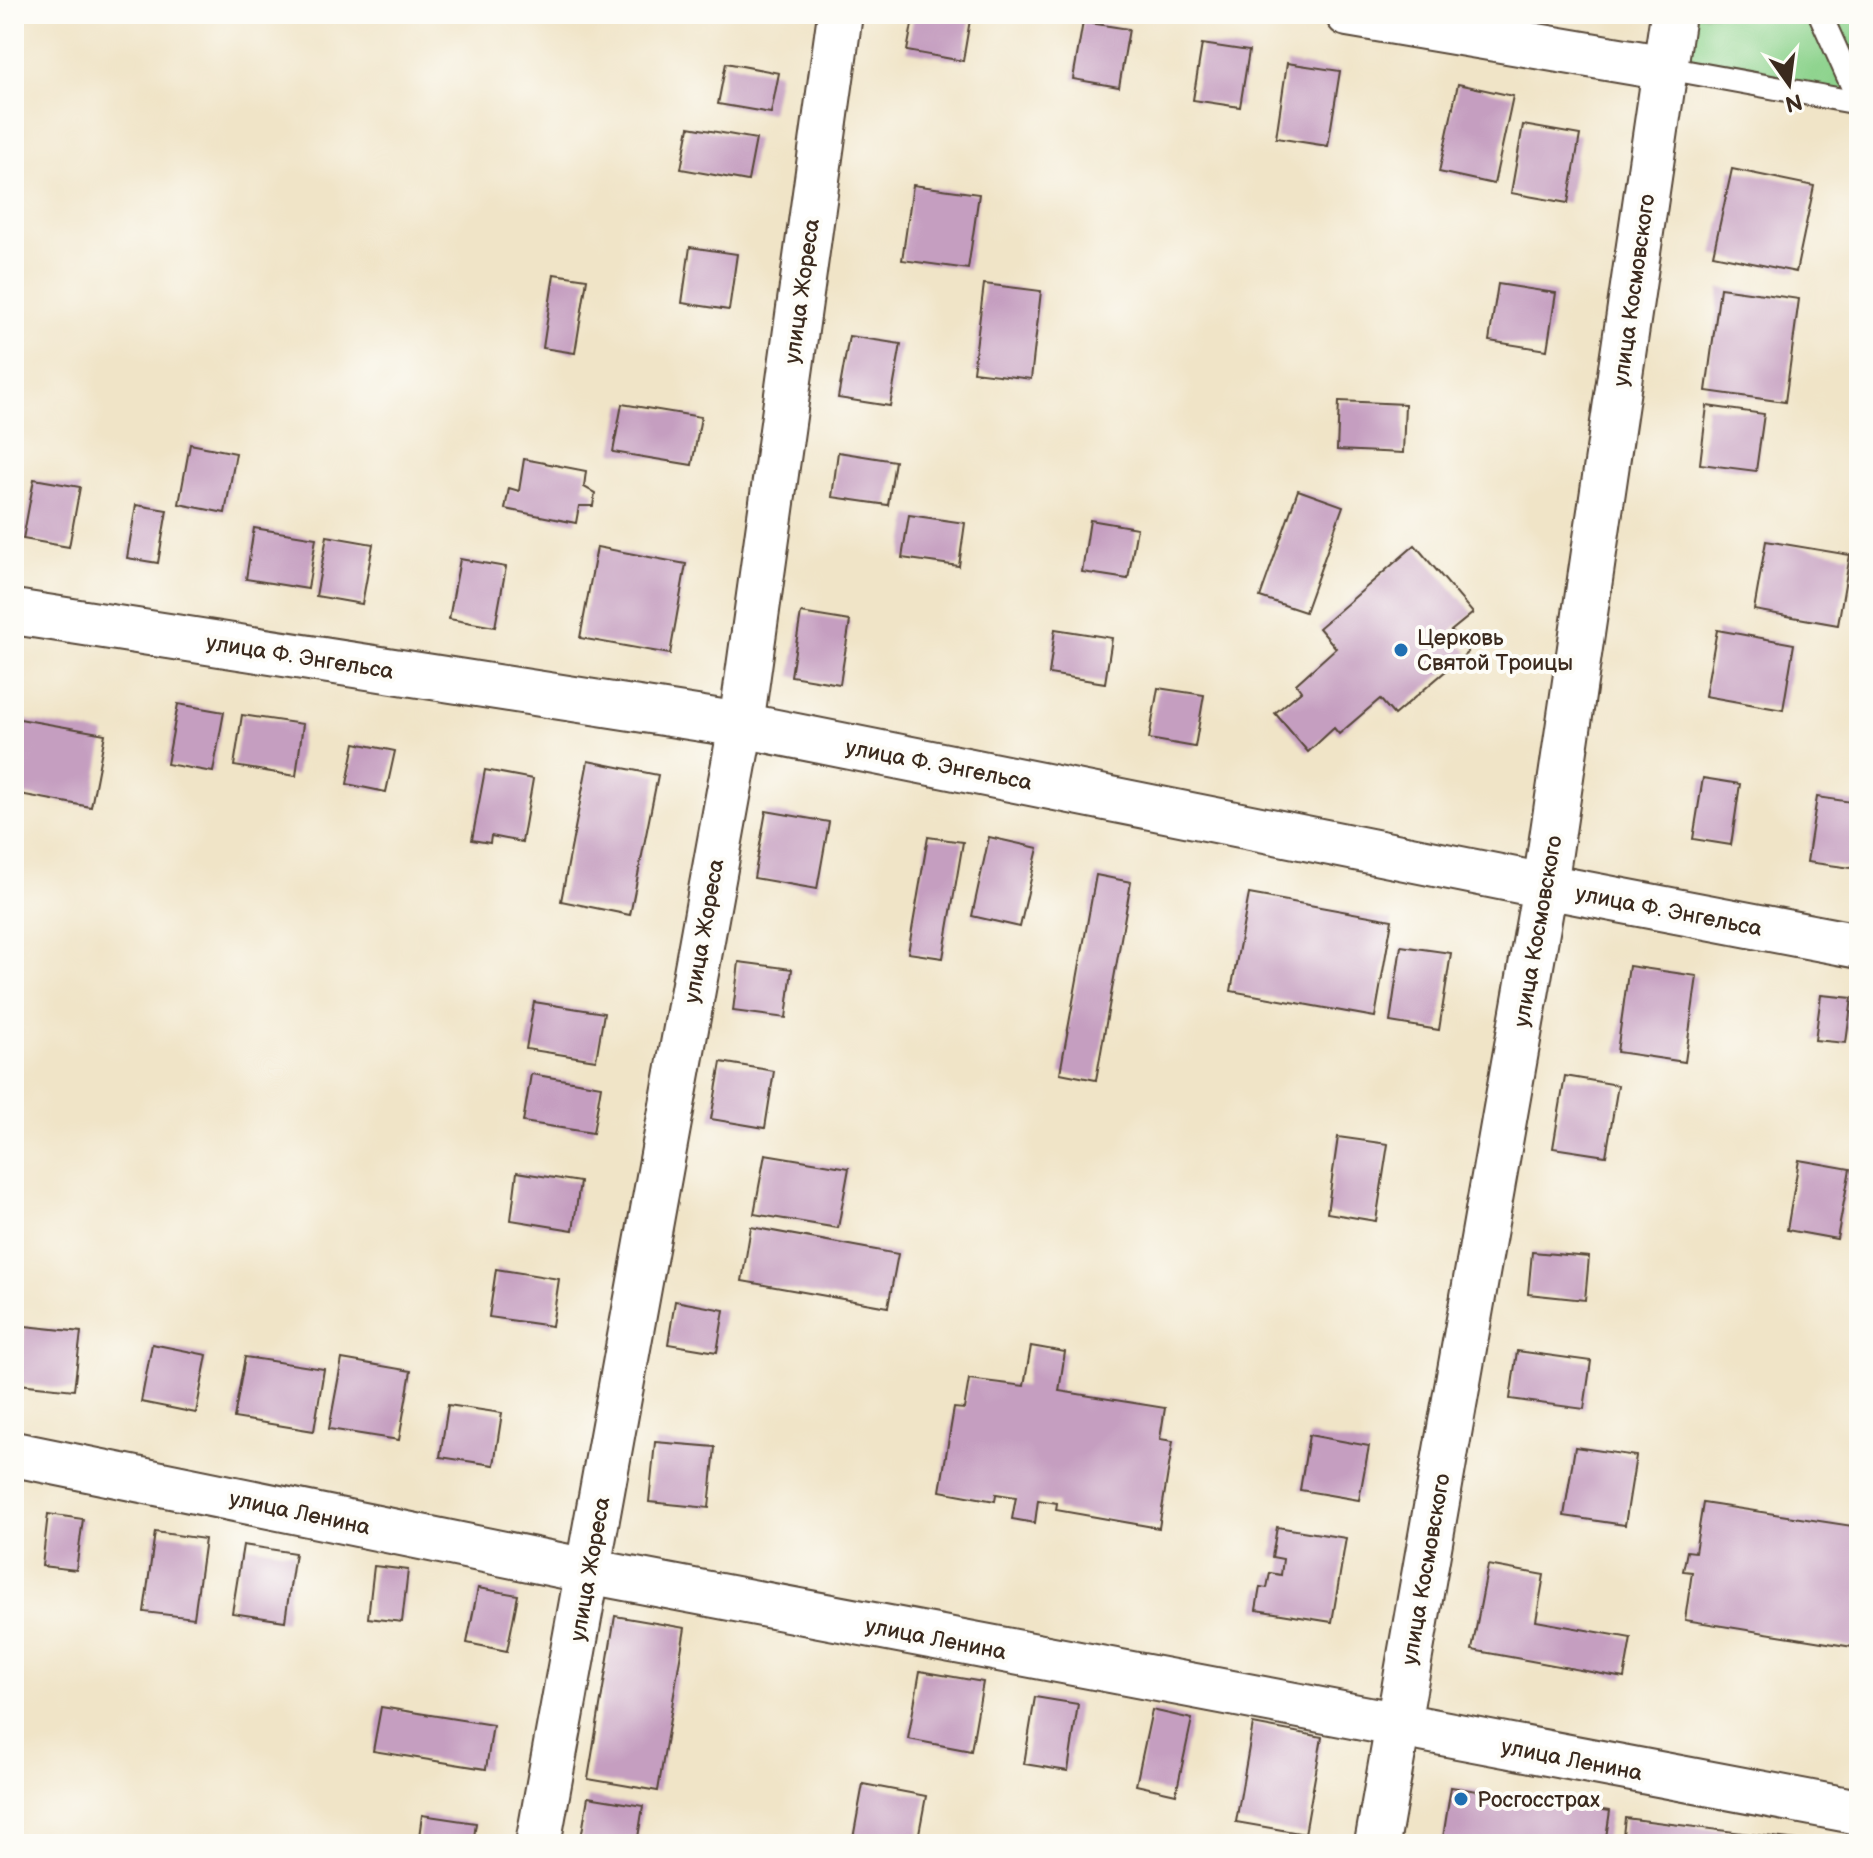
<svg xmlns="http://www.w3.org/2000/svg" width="1873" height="1858" viewBox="0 0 1873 1858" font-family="'Balsamiq Sans',sans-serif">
  <rect width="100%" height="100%" fill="#fdfcf7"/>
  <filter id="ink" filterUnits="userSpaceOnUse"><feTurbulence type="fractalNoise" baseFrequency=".0125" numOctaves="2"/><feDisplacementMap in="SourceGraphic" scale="16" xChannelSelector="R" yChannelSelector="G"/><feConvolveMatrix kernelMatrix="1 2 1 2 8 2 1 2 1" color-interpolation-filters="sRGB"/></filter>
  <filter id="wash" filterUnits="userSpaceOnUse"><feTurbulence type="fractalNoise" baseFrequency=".006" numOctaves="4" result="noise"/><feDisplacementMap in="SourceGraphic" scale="32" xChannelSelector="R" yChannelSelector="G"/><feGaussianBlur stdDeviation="1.8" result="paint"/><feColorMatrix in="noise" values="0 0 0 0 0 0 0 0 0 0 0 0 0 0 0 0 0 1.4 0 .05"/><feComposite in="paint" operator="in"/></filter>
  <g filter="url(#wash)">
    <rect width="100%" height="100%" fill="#f0e4c7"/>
    <polygon fill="#8dd38d" stroke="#647e56" stroke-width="2" points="1674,14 1859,14 1859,103 1666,68"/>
    <g id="blocks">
      <g fill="#c59ec0">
        <polygon points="914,14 971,14 963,61 907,51"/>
        <polygon points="1083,22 1129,29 1119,87 1073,79"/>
        <polygon points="1202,44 1249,51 1240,107 1193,100"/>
        <polygon points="726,63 779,73 771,113 718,104"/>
        <polygon points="1287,63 1340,71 1328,146 1276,138"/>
        <polygon points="1458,84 1513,96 1494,184 1439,172"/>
        <polygon points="1523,125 1580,135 1568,203 1511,193"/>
        <polygon points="689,127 756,139 748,181 681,169"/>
        <polygon points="1732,169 1814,186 1796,272 1713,255"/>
        <polygon points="913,185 979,194 968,269 902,260"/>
        <polygon points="690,247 737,254 729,310 682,303"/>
        <polygon points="554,274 587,279 575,353 543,348"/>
        <polygon points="984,284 1041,291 1031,379 973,372"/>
        <polygon points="1498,284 1556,293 1547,350 1489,341"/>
        <polygon points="1720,288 1799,299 1785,402 1706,391"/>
        <polygon points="849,336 901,344 890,406 838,398"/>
        <polygon points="1339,401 1405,404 1403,453 1337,450"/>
        <polygon points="622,404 701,417 692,465 613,452"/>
        <polygon points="1707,406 1764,414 1756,471 1700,464"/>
        <polygon points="190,444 236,453 225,513 179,504"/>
        <polygon points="838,452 895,461 888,505 832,497"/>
        <polygon points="524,459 586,471 584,487 595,493 593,506 579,506 576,523 505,509 509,488 519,491"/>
        <polygon points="34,479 80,487 69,547 23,539"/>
        <polygon points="1298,490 1343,506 1305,612 1260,597"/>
        <polygon points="136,505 167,510 158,563 127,558"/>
        <polygon points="909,515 965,523 959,566 902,558"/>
        <polygon points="1090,520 1137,528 1128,579 1082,572"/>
        <polygon points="254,528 316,538 308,589 246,579"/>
        <polygon points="327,536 373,544 362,604 316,596"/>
        <polygon points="1766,541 1850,555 1838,625 1754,610"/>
        <polygon points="1415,545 1473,613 1451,631 1468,652 1394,715 1380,699 1339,734 1334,728 1308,752 1275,713 1301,691 1296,684 1336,648 1319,628"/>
        <polygon points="597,547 686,564 670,654 580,638"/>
        <polygon points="460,559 506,567 495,627 449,619"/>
        <polygon points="801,613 850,621 840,684 791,676"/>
        <polygon points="1055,629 1112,638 1105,683 1049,674"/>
        <polygon points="1717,630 1794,644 1783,710 1705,696"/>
        <polygon points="1158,688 1204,695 1195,747 1149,739"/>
        <polygon points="178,704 224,712 213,772 167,764"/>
        <polygon points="242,715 303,724 296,776 234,766"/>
        <polygon points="14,718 105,734 91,807 14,793"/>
        <polygon points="355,743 395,751 386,792 347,784"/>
        <polygon points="588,761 658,775 630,915 561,901"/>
        <polygon points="485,770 533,779 522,842 491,836 490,843 472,840"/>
        <polygon points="1703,778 1740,784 1731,845 1693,839"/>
        <polygon points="1817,797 1859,803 1859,869 1807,862"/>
        <polygon points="766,811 829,822 817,889 754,878"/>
        <polygon points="928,837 963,842 943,958 908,953"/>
        <polygon points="989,837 1038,848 1020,927 972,916"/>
        <polygon points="1096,875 1131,882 1096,1080 1060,1073"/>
        <polygon points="1249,894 1392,920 1375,1017 1231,991"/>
        <polygon points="1401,946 1451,953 1439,1030 1390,1022"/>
        <polygon points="739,962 792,969 786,1018 733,1011"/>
        <polygon points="1629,966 1697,976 1685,1062 1617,1052"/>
        <polygon points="1821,995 1852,998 1846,1043 1815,1040"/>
        <polygon points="534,1002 604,1013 596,1060 526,1049"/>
        <polygon points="721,1062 774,1071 765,1128 711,1119"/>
        <polygon points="531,1074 601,1086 593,1133 523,1122"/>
        <polygon points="1565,1076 1618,1085 1606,1156 1553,1148"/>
        <polygon points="1338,1137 1388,1144 1376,1221 1327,1213"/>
        <polygon points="765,1154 849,1168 838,1228 754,1214"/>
        <polygon points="1799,1160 1850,1169 1837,1239 1787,1230"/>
        <polygon points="517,1172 580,1182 573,1230 511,1220"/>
        <polygon points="751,1227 898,1254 888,1307 742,1281"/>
        <polygon points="1532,1252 1589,1257 1585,1300 1528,1294"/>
        <polygon points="496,1269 559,1279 552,1326 489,1317"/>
        <polygon points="675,1301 724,1310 717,1352 668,1344"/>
        <polygon points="25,1326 81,1332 74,1390 19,1384"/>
        <polygon points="152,1344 207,1355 196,1413 141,1402"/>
        <polygon points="1031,1346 1065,1352 1059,1391 1165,1408 1160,1439 1173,1441 1159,1528 1056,1510 1057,1503 1038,1500 1035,1523 1012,1519 1016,1497 996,1494 995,1501 940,1491 954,1408 964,1409 969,1379 1024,1386"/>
        <polygon points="1517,1351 1591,1361 1584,1409 1510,1399"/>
        <polygon points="245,1357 324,1369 314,1431 234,1418"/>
        <polygon points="342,1359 411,1371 399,1440 329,1429"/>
        <polygon points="448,1405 502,1413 494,1465 440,1457"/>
        <polygon points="1309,1435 1369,1446 1359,1500 1300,1490"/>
        <polygon points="655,1442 715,1447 709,1508 649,1502"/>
        <polygon points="1575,1447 1636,1456 1625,1525 1564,1516"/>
        <polygon points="1703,1503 1859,1527 1859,1648 1685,1620 1692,1572 1683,1571 1687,1551 1695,1552"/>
        <polygon points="48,1514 83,1519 76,1570 42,1566"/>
        <polygon points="1277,1527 1346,1538 1332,1622 1256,1610 1260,1587 1267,1588 1270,1573 1281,1575 1283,1559 1272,1557"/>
        <polygon points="155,1532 205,1539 194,1618 144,1612"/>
        <polygon points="243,1545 295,1553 285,1621 232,1613"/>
        <polygon points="1488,1565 1544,1575 1536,1621 1631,1638 1624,1678 1472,1650"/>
        <polygon points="374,1566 408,1570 402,1622 368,1618"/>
        <polygon points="478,1588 518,1595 507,1651 467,1643"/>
        <polygon points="615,1616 685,1628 658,1791 588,1779"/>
        <polygon points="920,1671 983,1682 971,1751 908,1739"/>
        <polygon points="1035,1697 1078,1704 1068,1771 1024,1764"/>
        <polygon points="381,1707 493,1725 486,1769 373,1751"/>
        <polygon points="1152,1710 1192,1719 1176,1794 1136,1785"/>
        <polygon points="1253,1724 1322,1737 1305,1834 1236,1822"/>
        <polygon points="863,1784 926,1796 917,1844 852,1844"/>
        <polygon points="1451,1787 1610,1811 1605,1844 1442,1844"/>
        <polygon points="588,1797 643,1806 637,1844 580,1844"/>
        <polygon points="422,1815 476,1823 473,1844 418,1844"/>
        <polygon points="1625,1818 1805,1841 1805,1844 1622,1844"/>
      </g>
    </g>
  </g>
  <g filter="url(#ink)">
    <use href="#blocks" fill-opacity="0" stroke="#564637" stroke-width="2"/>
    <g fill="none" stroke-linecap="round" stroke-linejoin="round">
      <defs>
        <g id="service">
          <polyline points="1820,14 1859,101"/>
          <polyline points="1666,68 1859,103"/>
        </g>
        <g id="minor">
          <polyline points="1348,14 1666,68"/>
          <polyline points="14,612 741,725 1545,886 1859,946"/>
          <polyline points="14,1454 588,1571 1859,1812"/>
          <polyline points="538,1844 741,725 840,14"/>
        </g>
        <polyline id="secondary" points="1377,1844 1545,886 1673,14"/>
      </defs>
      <use href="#service" stroke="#564637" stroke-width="26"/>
      <use href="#minor" stroke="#564637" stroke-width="48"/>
      <use href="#secondary" stroke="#564637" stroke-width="48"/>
      <use href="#service" stroke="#fff" stroke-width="22"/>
      <use href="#minor" stroke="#fff" stroke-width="44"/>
      <use href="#secondary" stroke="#fff" stroke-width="44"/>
    </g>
  </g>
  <g fill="#1f6fb2" stroke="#fdfcf7" stroke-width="3">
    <circle cx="1401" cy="650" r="8"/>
    <circle cx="1461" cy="1799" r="8"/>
  </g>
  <g text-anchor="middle" stroke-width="8" stroke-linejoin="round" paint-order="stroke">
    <g font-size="22" fill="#3b2a1e" stroke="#fdfcf7">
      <text transform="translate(1633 290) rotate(-82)" y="8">улица Космовского</text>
      <text transform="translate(801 291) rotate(-82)" y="8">улица Жореса</text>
      <text transform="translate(300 656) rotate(9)" y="8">улица Ф. Энгельса</text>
      <text transform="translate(939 764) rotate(11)" y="8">улица Ф. Энгельса</text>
      <text transform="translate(1669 910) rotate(11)" y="8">улица Ф. Энгельса</text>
      <text transform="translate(703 931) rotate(-80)" y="8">улица Жореса</text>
      <text transform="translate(1537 931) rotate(-80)" y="8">улица Космовского</text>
      <text transform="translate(300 1512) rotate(12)" y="8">улица Ленина</text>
      <text transform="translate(589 1569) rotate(-80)" y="8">улица Жореса</text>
      <text transform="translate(1425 1569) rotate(-80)" y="8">улица Космовского</text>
      <text transform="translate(936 1638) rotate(11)" y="8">улица Ленина</text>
      <text transform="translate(1572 1759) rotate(11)" y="8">улица Ленина</text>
    </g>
    <g font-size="22" fill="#3b2a1e" stroke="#fdfcf7" text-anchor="start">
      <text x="1417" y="645">Церковь<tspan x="1417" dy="25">Святой Троицы</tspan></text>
      <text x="1477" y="1807">Росгосстрах</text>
    </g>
  </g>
  <rect width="1873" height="1858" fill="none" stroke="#fdfcf7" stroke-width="48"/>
  <g transform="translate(1789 84) rotate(166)" stroke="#fdfcf7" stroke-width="6" paint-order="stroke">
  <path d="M0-6L14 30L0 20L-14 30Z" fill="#3b2a1e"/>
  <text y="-12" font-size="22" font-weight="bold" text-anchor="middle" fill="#3b2a1e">N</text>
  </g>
</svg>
